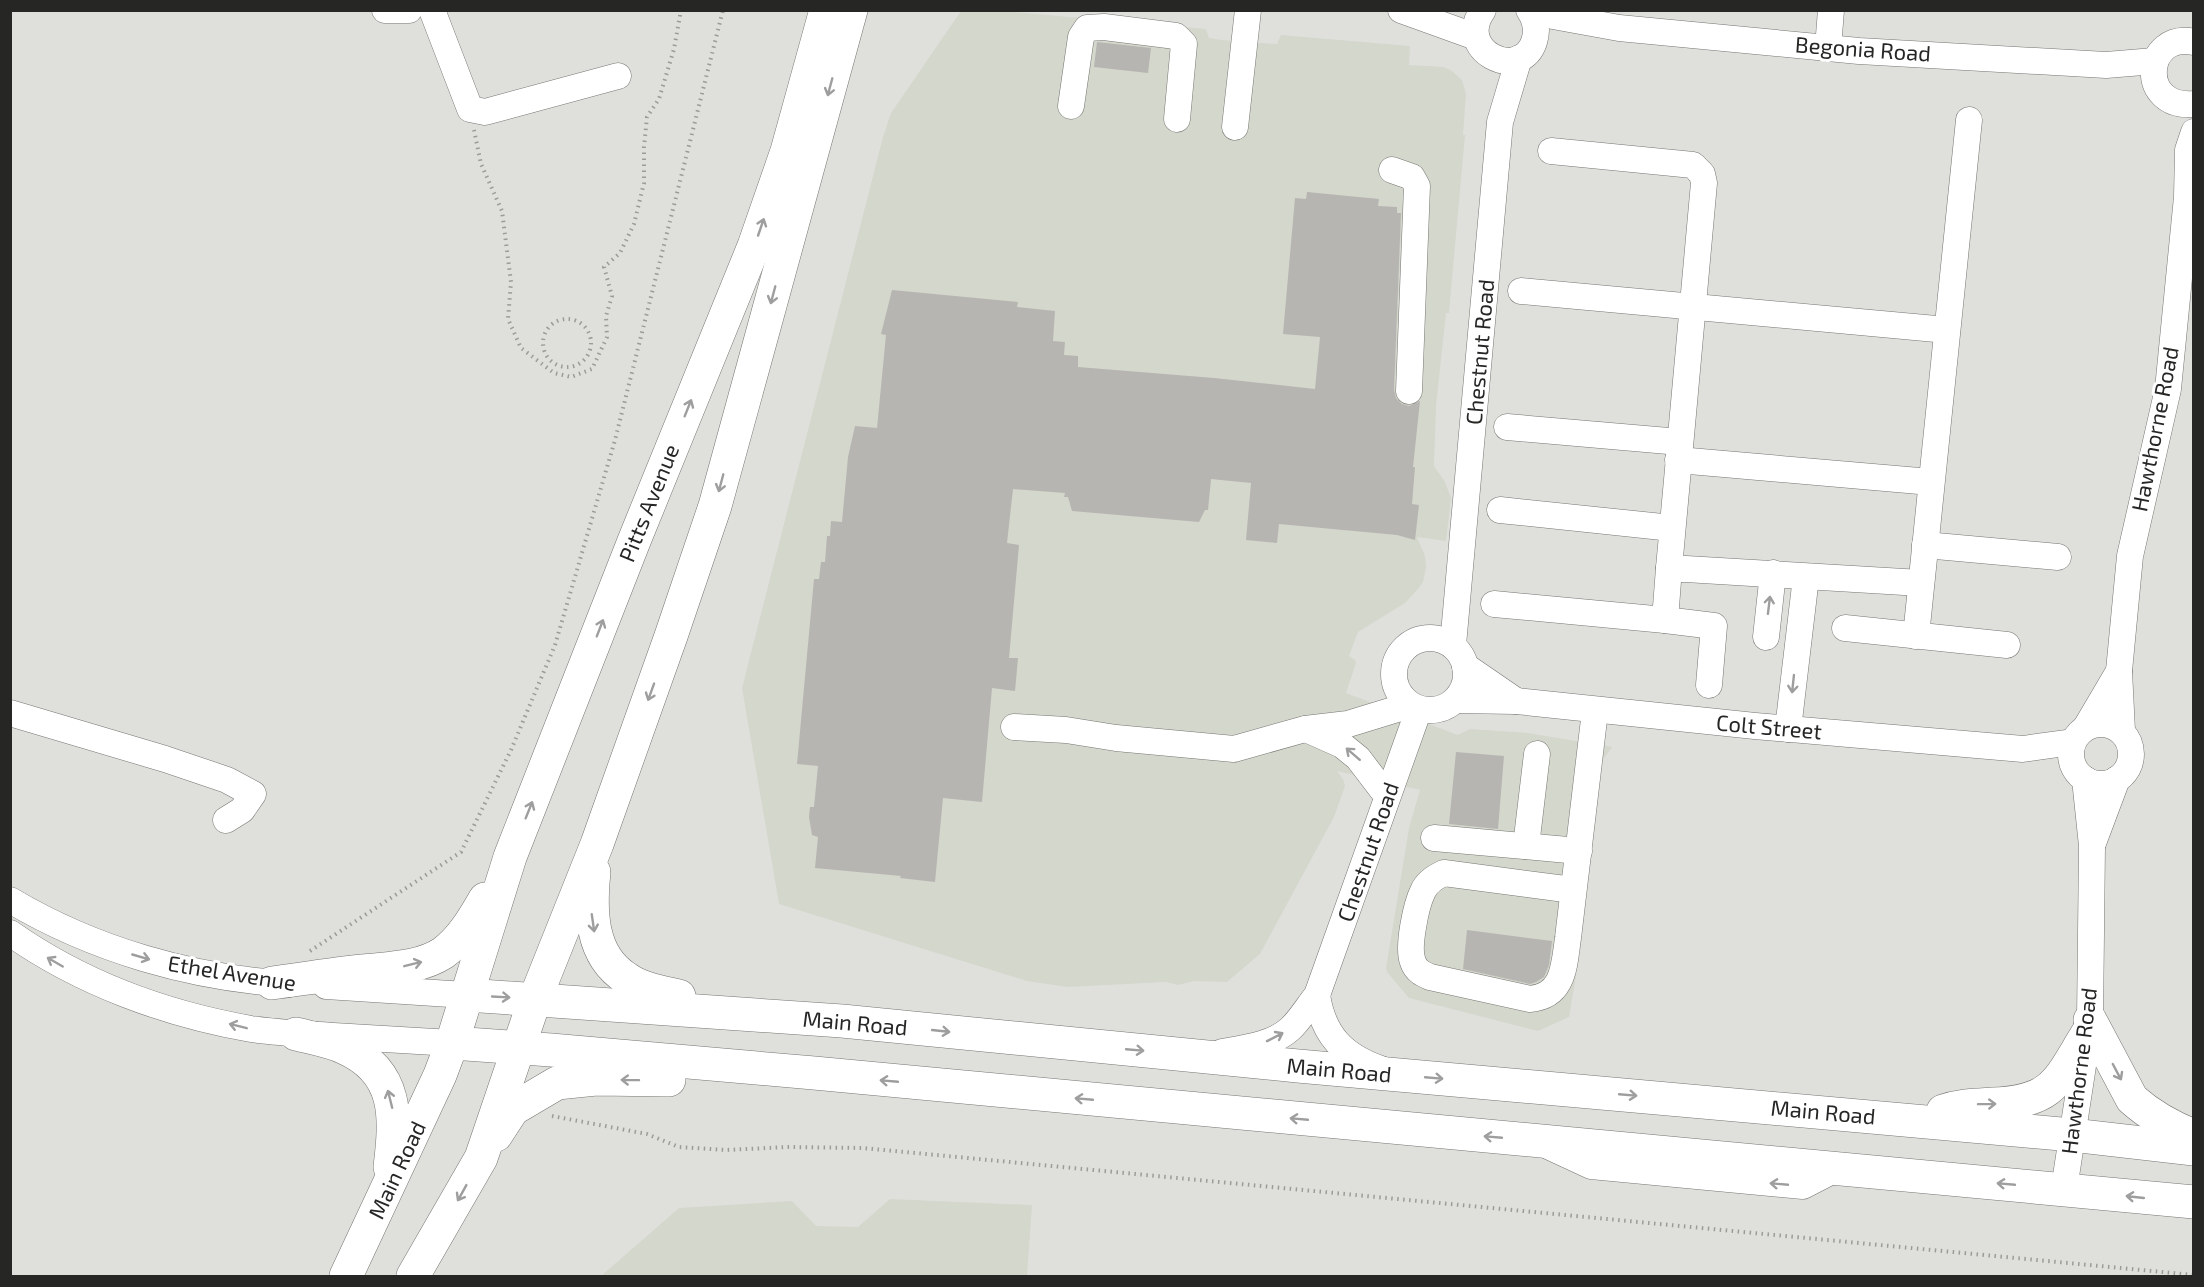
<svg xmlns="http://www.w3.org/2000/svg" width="2204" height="1287" viewBox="0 0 2204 1287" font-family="'Exo 2',sans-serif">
  <rect width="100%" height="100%" fill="#dfe0dc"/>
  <g fill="#d4d7cc">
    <polygon points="961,11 1002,11 1206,29 1209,38 1222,40 1277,44 1281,35 1410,46 1409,65 1444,67 1452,71 1462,80 1466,94 1463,135 1465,135 1449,313 1446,313 1436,406 1434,466 1445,482 1451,498 1446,541 1417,537 1425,556 1426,567 1423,582 1418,589 1405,603 1358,632 1349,656 1355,660 1356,663 1346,693 1458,735 1470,729 1528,733 1612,747 1601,763 1576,976 1569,1017 1538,1031 1409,998 1387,972 1386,968 1409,828 1420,790 1337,771 1343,779 1345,786 1334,817 1260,954 1227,982 1194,981 1178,985 1166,982 1068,987 1027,981 779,904 742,688 883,137 891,113"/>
    <polygon points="890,1199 1032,1205 1027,1276 601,1276 679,1208 792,1201 816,1226 858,1227"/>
  </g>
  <g fill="#b7b5b1">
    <polygon points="1097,42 1151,48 1148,73 1094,67"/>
    <polygon points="1307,192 1379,199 1378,206 1397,207 1397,213 1401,213 1394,390 1396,398 1402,404 1409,406 1420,401 1413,467 1415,467 1412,504 1419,505 1415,540 1397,535 1279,524 1277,543 1246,540 1251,483 1211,479 1208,510 1205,510 1199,522 1072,511 1068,497 1064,497 1065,493 1013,489 1007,543 1019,545 1009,658 1018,658 1015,691 992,688 982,802 943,798 935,882 900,878 901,876 815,868 818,837 812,835 809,817 810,807 814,807 818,766 797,764 814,579 819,579 821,562 825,562 827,536 830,536 831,521 842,522 848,457 855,426 877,428 886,335 881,334 892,290 1018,302 1017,307 1055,311 1053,341 1065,342 1064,355 1078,356 1078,367 1214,378 1315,389 1320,337 1283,334 1295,198 1306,199"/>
    <polygon points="1456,752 1504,756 1498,829 1449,824"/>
    <polygon points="1467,930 1552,941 1549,965 1544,977 1536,982 1530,984 1463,969"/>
  </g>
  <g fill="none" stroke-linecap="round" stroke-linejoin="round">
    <defs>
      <g id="minor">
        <polyline points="385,10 409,10"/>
        <polyline points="432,10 470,109 485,112 618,76"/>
        <polyline points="1401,10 1476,37"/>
        <path d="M1483,10c-29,40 36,73 51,32 4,-12 2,-22 -5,-32"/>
        <polyline points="1531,12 1619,28 1859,51 2106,65 2155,61"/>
        <path d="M2194,42c-50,-11 -57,67 0,62"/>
        <polyline points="1828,48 1831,10"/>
        <polyline points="1071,106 1081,37 1087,28 1104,27 1176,36 1184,44 1177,119"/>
        <polyline points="1235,127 1248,10"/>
        <polyline points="1551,151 1693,165 1702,174 1704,183 1669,568"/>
        <polyline points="1392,170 1412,177 1417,186 1409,391"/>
        <polyline points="1521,291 1947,330"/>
        <polyline points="1507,427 1680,442"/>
        <polyline points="1678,460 1931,482"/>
        <polyline points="1500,510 1672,528"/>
        <polyline points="1925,545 2058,557"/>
        <polyline points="1494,604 1665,620 1669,568 1921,583"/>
        <polyline points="1665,620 1714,626 1709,685"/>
        <polyline points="1845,628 2007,645"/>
        <polyline points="1916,636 1969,120"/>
        <polyline points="1766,637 1773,573"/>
        <circle cx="1430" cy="674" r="36"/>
        <polyline points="1453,645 1500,122 1519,58"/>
        <polyline points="1465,666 1516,701"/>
        <polyline points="1456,700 1516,701 1755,726 2023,749 2073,742"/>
        <polyline points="10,713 165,759 227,780 253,794 242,810 226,820"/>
        <circle cx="2101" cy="754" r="30"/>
        <polyline points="1014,727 1066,730 1116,738 1234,749 1305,729 1348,724 1410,705"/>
        <polyline points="2086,727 2119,671"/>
        <polyline points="1306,729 1342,745 1358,758 1387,796"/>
        <polyline points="1788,729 1806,577"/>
        <polyline points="2122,731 2119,671 2130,556 2168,389 2187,197 2188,150 2194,132"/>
        <polyline points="1434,838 1579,851"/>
        <polyline points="2093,843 2117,779"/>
        <polyline points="1526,846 1537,754"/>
        <path d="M1573,890l-129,-17c-9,4 -17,9 -21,18 -7,14 -16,57 -10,71 3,9 10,12 17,15l100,22c34,-3 34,-33 38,-61l27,-227"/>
        <path d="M10,900c84,50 182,78 279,84"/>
        <path d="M10,933c71,50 156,81 241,96 27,4 55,5 82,7 40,2 79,5 119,7"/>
        <polyline points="326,986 466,995"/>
        <path d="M1317,995c6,40 26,61 64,74"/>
        <path d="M1222,1052c23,-4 50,-7 68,-23 10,-9 18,-23 27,-34l102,-286"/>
        <polyline points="1550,1147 1591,1166 1803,1186 1834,1170"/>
        <polyline points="2064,1189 2090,1020 2092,846 2085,779"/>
      </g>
      <g id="major">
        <path d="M594,872c-4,38 -4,83 32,106 15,11 35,14 53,18"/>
        <path d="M272,983c30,-4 61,-9 91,-12 27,-3 57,-3 80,-18 19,-14 31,-35 42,-54"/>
        <polyline points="466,995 842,1021 1298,1066 2072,1135 2194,1149"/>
        <path d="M2090,1020l42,79c18,16 39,28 62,37"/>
        <path d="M296,1034c16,4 34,7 49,14 54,24 51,70 45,119"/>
        <polyline points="452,1043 551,1050 814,1073 2194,1202"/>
        <path d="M1943,1111c17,-6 33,-6 50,-7 63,-2 66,-26 96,-73"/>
        <polyline points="496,1135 513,1109 557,1083 596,1079 669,1080"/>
        <polyline points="346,1276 440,1075 452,1043 510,857 634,541 754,246 787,151 826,10"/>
        <polyline points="413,1276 481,1158 535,999 597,844 671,636 715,506 851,10"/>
      </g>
    </defs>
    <use href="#minor" stroke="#757672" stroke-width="27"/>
    <use href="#major" stroke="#757672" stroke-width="34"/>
    <g stroke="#9b9c99" stroke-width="4" stroke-dasharray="1.5 4.5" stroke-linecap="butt">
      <polyline points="474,130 481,164 502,211 511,282 508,319 521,348 554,373 571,377 592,369 607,337 606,316 612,296 604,267 620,253 634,224 644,183 644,147 647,117 659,99 674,49 681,10"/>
      <circle cx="567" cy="343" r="24"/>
      <polyline points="310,951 461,852 511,750 555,645 615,440 723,10"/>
      <polyline points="552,1116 647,1134 679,1147 726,1150 788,1147 863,1148 2194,1275"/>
    </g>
    <use href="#minor" stroke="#fff" stroke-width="26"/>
    <use href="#major" stroke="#fff" stroke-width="33"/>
  </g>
  <defs><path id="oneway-shaft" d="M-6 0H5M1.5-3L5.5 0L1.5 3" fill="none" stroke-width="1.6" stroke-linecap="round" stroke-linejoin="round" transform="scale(1.5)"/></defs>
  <g stroke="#9d9e9d">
    <use href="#oneway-shaft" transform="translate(830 87) rotate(105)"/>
    <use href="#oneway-shaft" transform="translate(761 227) rotate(-71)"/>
    <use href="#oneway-shaft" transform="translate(773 295) rotate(105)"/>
    <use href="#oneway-shaft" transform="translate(688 408) rotate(-68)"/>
    <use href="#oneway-shaft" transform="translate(721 483) rotate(105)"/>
    <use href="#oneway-shaft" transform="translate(1769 605) rotate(-83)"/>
    <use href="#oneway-shaft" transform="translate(600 628) rotate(-69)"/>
    <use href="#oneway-shaft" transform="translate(1793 684) rotate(96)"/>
    <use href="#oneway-shaft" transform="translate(651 692) rotate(110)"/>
    <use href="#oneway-shaft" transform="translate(1353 754) rotate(-139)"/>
    <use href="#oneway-shaft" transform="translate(529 810) rotate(-68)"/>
    <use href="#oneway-shaft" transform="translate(593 923) rotate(82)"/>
    <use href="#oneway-shaft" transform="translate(141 957) rotate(16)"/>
    <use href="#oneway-shaft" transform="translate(55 962) rotate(-150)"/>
    <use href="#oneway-shaft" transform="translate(413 964) rotate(-14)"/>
    <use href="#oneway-shaft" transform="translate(501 997) rotate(3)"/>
    <use href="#oneway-shaft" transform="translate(238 1026) rotate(-166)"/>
    <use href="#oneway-shaft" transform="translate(941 1031) rotate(6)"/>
    <use href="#oneway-shaft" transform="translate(1275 1037) rotate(-27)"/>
    <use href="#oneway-shaft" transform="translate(1135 1050) rotate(5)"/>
    <use href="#oneway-shaft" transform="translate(2117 1072) rotate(62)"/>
    <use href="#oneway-shaft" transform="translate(1434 1078) rotate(5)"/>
    <use href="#oneway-shaft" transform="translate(630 1080) rotate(-179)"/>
    <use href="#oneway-shaft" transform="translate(889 1081) rotate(-175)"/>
    <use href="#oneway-shaft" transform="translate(1628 1095) rotate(5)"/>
    <use href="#oneway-shaft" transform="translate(390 1099) rotate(-104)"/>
    <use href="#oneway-shaft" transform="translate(1084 1099) rotate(-175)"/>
    <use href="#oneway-shaft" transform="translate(1987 1104) rotate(-1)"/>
    <use href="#oneway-shaft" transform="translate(1299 1119) rotate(-175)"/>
    <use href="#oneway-shaft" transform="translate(1493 1137) rotate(-175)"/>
    <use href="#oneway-shaft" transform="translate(1779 1184) rotate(-175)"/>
    <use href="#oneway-shaft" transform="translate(2006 1184) rotate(-175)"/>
    <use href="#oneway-shaft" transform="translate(462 1193) rotate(119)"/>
    <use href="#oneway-shaft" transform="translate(2135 1197) rotate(-174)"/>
  </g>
  <g text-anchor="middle" stroke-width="6" stroke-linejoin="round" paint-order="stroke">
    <g font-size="22" fill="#262725" stroke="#fff">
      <text transform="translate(1863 49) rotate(4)" y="8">Begonia Road</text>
      <text transform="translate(1480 352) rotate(-85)" y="8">Chestnut Road</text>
      <text transform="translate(2155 429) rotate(-79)" y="8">Hawthorne Road</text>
      <text transform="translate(649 503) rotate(-68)" y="8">Pitts Avenue</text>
      <text transform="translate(1769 727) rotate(5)" y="8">Colt Street</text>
      <text transform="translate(1368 852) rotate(-71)" y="8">Chestnut Road</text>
      <text transform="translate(232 973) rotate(9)" y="8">Ethel Avenue</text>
      <text transform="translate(855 1023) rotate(5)" y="8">Main Road</text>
      <text transform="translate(1339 1070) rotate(5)" y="8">Main Road</text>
      <text transform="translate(2079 1071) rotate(-83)" y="8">Hawthorne Road</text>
      <text transform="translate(1823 1112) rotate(5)" y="8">Main Road</text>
      <text transform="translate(397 1170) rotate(-65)" y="8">Main Road</text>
    </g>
  </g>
  <rect width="2204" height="1287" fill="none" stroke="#262725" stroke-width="24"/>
</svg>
